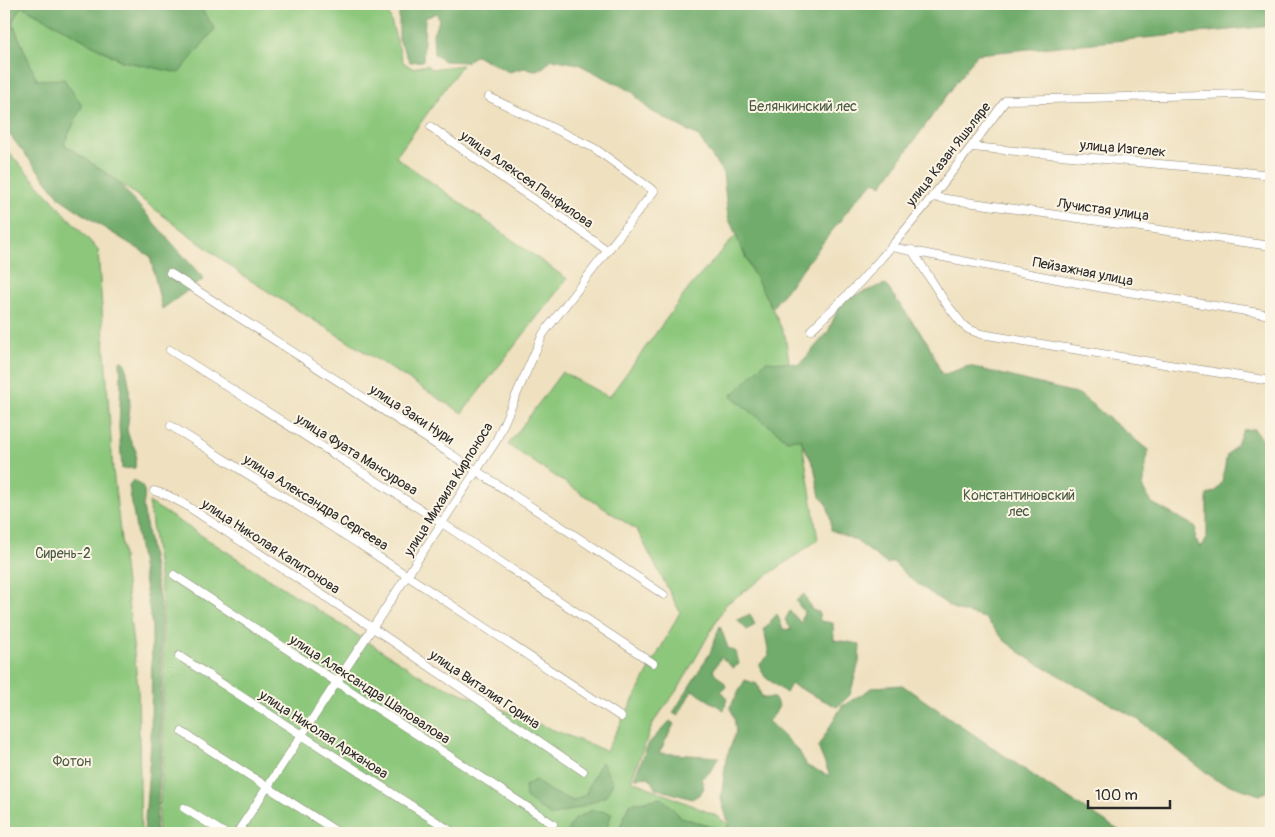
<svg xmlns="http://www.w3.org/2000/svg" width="1275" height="837" viewBox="0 0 1275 837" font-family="Pangolin,sans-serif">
  <rect width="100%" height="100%" fill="#fcf5e5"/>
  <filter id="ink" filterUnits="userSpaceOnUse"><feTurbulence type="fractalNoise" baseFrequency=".02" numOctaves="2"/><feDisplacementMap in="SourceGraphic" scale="10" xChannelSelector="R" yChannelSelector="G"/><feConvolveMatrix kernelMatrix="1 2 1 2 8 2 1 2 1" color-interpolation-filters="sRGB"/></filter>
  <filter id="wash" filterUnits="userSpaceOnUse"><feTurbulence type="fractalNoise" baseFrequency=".0096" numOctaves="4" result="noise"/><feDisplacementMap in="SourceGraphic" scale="20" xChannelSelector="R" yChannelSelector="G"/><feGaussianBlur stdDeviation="1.12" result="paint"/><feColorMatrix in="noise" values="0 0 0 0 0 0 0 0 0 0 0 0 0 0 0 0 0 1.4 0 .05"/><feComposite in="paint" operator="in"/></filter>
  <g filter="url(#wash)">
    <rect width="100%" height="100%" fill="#efe1c0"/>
    <g fill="#8cc77c" stroke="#5c7954">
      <polygon points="198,4 386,4 403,62 412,68 427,65 431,69 462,65 396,157 567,279 462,413 245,277 116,180 64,144 12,22 22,6 122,61 215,29"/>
      <polygon points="4,147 98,250 113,470 138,688 141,833 4,833"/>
      <polygon points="736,235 752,271 772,308 785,336 818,540 726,604 680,686 653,723 631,780 715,815 729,825 722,831 681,817 661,798 629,804 618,833 157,833 163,764 163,607 149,502 426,679 606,751 680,612 637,530 508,445 562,372 609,397 689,288"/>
    </g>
    <g fill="#71ac6c" stroke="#4e6c4c">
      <polygon points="4,4 198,4 215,29 179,73 122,61 22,6 12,22 37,80 64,79 82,106 64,144 116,180 204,279 162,309 150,256 101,226 61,199 4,128"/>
      <polygon points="399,4 1271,4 1271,26 977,54 882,185 874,181 856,200 772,308 752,271 728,217 723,173 698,136 651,111 641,102 633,92 578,64 552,59 544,67 536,70 524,68 509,72 476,55 466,62 444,61 434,54 433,33 439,21 437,13 425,18 423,61 410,62 399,40"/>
      <polygon points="885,284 928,343 942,375 969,366 1079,394 1148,450 1143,489 1152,503 1196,527 1195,539 1201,547 1207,539 1207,495 1216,491 1222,482 1227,455 1237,444 1243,430 1254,429 1265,443 1271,460 1271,789 1260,795 1216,780 1136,718 1029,659 1005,641 985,618 955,610 912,580 893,562 887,564 855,540 831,530 831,521 827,504 820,497 814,466 800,439 787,440 731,396 766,361 800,364 828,332 842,300"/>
      <polygon points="120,361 125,362 129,384 130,407 127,430 129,437 136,451 135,468 122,469 119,427 121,384"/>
      <path d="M133,480c14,7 12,13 10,27l18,101v154l-6,71h-11l7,-92 1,-114 -23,-141z"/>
      <polygon points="804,594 812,610 819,612 820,621 833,623 834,640 860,644 859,662 850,695 837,707 791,684 786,693 765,677 759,665 769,655 764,629 777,614 783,629 792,630 785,620 790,611 801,623 804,612 796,601"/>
      <polygon points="750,614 755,625 747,630 737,620"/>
      <polygon points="720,626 728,648 736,652 739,664 733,668 721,657 713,671 724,682 726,687 721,691 727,697 724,710 692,690 678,716 673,713 710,653"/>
      <polygon points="745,680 757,684 762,698 774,698 779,706 774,715 768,721 799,751 807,766 830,776 818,747 842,706 874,687 902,685 1050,787 1123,833 618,833 629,804 662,798 681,817 722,831 729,825 721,799 726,759 736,732 734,717 730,707"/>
      <polygon points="670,721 674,724 659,753 719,757 709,773 701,778 704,788 700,794 692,799 655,788 649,777 634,778 649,743"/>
      <polygon points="602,762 613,783 606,796 578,808 551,816 526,798 525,786 535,780 550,791 573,801 586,794 591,781"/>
      <polygon points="593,810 612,813 605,833 566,833 574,819"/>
    </g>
  </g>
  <g filter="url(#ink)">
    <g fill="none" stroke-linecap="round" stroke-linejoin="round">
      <defs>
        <g id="minor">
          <polyline points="431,127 517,188 565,220 608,251"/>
          <polyline points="972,147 1226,170 1271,175"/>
          <polyline points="932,197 1271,246"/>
          <polyline points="891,247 1103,288 1271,315"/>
          <polyline points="912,250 945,302 963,325 968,329 981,334 1182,367 1271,381"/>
          <path d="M170,273c165,106 331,212 494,322"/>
          <path d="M811,330c16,-16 33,-31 49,-48 52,-57 100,-119 146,-182l235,-6 30,2"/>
          <polyline points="170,350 442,523 653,663"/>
          <polyline points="171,426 359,544 621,717"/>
          <polyline points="154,491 167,495 184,504 373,628 583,771"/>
          <polyline points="174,575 553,824"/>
          <polyline points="179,656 454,833"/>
          <polyline points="182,732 339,833"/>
          <polyline points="184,808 224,833"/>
          <polyline points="237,833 496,441 543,334 654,191 594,148 489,97"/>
        </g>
      </defs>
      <use href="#minor" stroke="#8d8676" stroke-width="9"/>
      <use href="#minor" stroke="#fff" stroke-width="8"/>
    </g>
  </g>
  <g text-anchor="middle" stroke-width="4" stroke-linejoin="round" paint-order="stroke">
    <g font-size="14" fill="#485a43" stroke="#fcf5e5">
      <text x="803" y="111">Белянкинский лес</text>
      <text x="1019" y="500">Константиновский<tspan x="1019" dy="16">лес</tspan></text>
      <text x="63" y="558">Сирень-2</text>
      <text x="72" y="766">Фотон</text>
    </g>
    <g font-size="14" fill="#2b2b2b" stroke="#fcf5e5">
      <text transform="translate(1123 148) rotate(5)" y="5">улица Изгелек</text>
      <text transform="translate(948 154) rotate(-52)" y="5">улица Казан Яшьляре</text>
      <text transform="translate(527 179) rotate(35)" y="5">улица Алексея Панфилова</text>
      <text transform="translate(1103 209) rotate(8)" y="5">Лучистая улица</text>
      <text transform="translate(1083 271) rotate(11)" y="5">Пейзажная улица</text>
      <text transform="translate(412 414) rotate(33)" y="5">улица Заки Нури</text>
      <text transform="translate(357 454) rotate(32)" y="5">улица Фуата Мансурова</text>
      <text transform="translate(448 489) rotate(-58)" y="5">улица Михаила Кирпоноса</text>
      <text transform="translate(316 502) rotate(32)" y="5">улица Александра Сергеева</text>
      <text transform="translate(271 546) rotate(33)" y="5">улица Николая Капитонова</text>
      <text transform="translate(370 689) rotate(33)" y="5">улица Александра Шаповалова</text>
      <text transform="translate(485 689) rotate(34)" y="5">улица Виталия Горина</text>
      <text transform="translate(324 734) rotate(33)" y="5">улица Николая Аржанова</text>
    </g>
  </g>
  <rect width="1275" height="837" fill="none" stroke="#fcf5e5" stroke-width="20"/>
  <path d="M1088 800v8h82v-8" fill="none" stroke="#2b2b2b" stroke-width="2.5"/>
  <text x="1095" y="800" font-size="15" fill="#2b2b2b" stroke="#fcf5e5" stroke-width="4" paint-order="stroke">100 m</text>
</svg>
